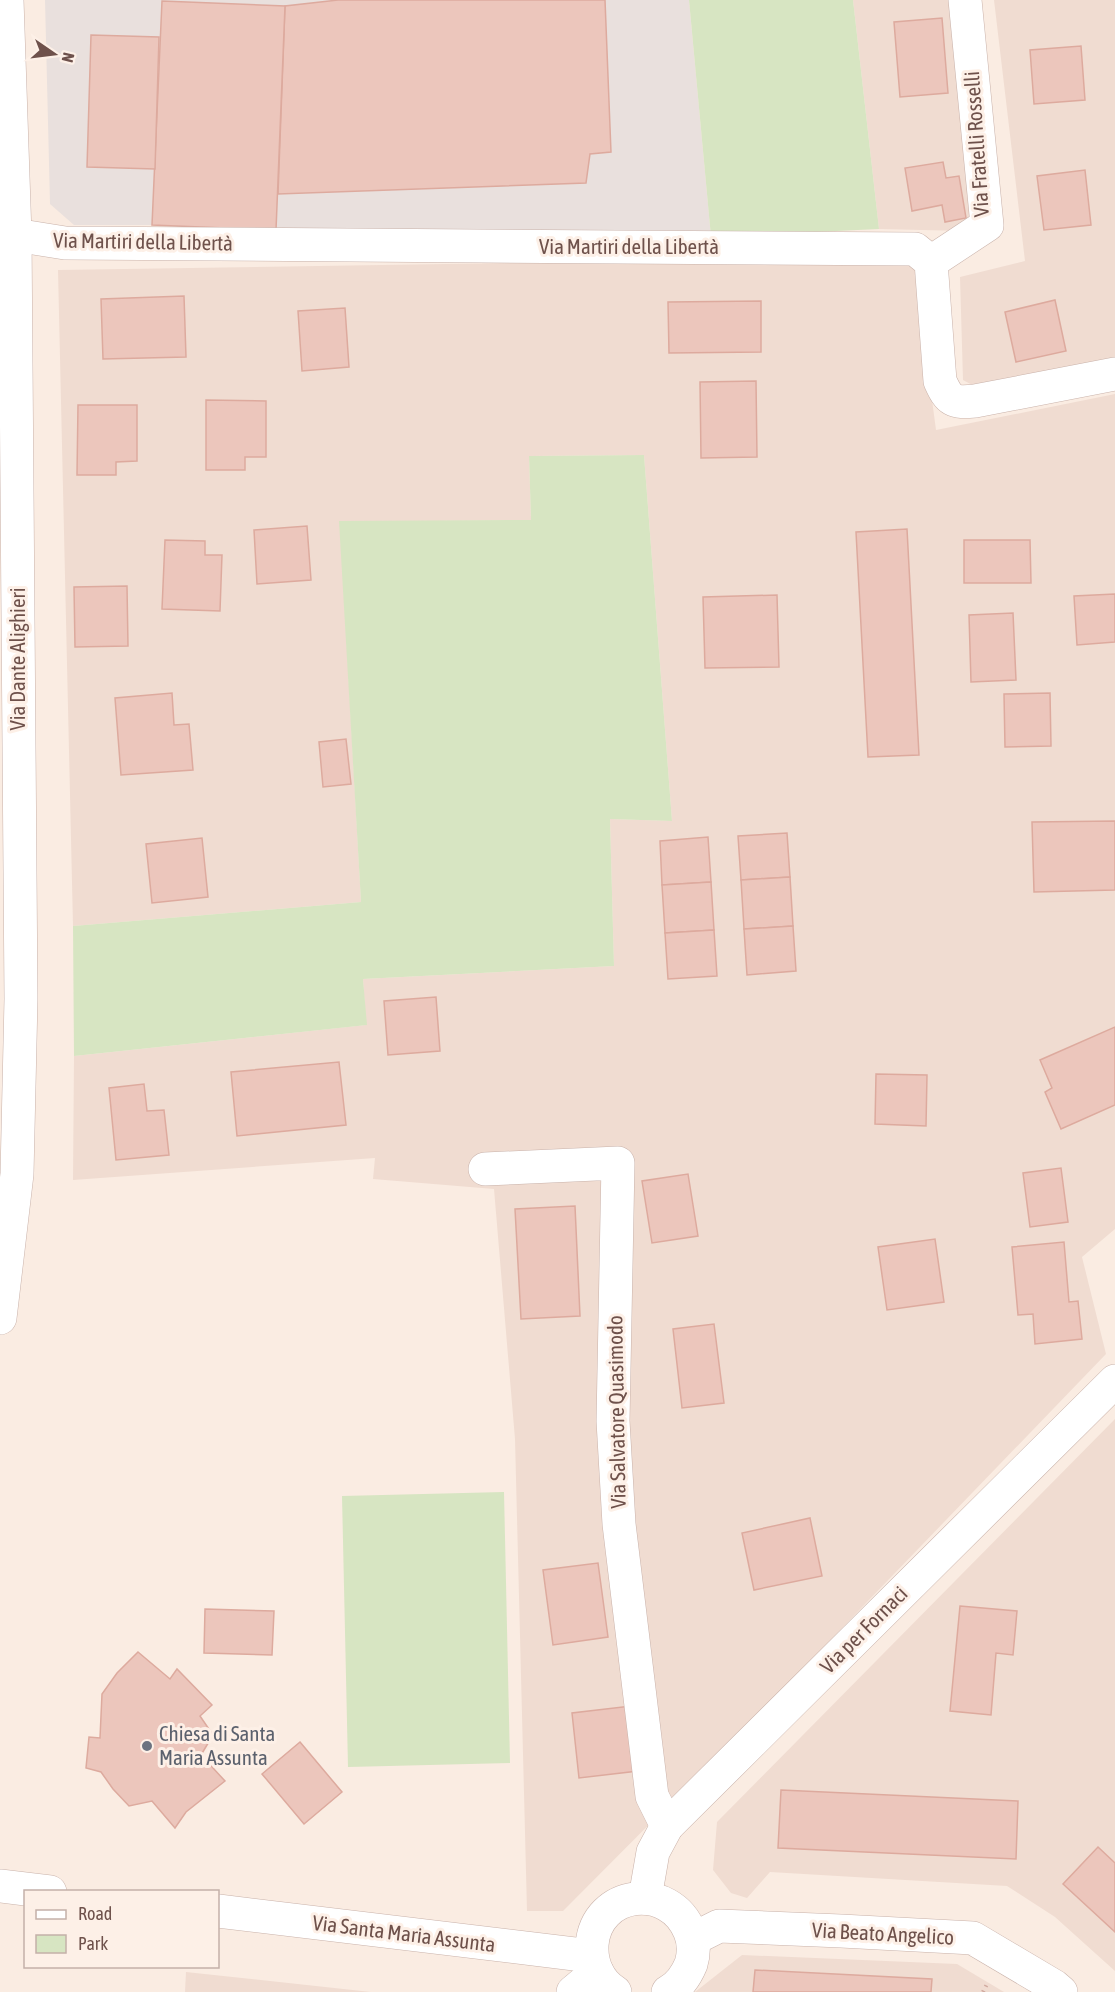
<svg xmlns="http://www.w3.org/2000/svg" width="1115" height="1992" viewBox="0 0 1115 1992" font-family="'Asap Condensed',sans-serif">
  <rect width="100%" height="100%" fill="#faece2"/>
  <g fill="#f0dcd1">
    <polygon points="853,0 952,0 975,219 965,231 879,229"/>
    <polygon points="994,0 1115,0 1115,361 978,388 963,380 960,277 1025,261"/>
    <polygon points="576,262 914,265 936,430 1115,394 1115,1229 1082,1257 1106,1354 761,1712 563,1911 527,1911 515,1439 494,1189 373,1179 375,1158 73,1180 74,1056 366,1025 363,979 614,966 610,819 672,821 644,455 529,456 531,520 340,522 361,902 73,926 58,270"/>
    <polygon points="1115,1419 1115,1971 1055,1917 1007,1886 770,1872 747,1898 731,1893 713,1870 717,1822"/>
    <polygon points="742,1955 957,1964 1004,1992 695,1992"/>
    <polygon points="186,1972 371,1992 185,1992"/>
  </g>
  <polygon fill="#e9e0dd" points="45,0 689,0 711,237 276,230 152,225 74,225 50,204"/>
  <g fill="#d7e5c2">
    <polygon points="689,0 853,0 879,229 711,237"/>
    <polygon points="644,455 672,821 610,819 614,966 363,979 367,1025 74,1056 73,926 361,902 339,521 531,520 529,456"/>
    <polygon points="504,1492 510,1763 348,1767 342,1496"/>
  </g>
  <g fill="#ecc6bc" stroke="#ddaa9e" stroke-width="1.5">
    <polygon points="338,0 605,0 611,152 590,154 586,183 278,194 285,6"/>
    <polygon points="162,1 285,6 276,230 152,225"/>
    <polygon points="942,18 948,93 900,97 894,22"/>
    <polygon points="91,35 159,37 155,169 87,167"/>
    <polygon points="1081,46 1085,100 1034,104 1030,50"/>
    <polygon points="943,162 946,178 959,176 966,218 945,222 942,205 912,211 905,168"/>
    <polygon points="1085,170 1091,225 1044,230 1037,176"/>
    <polygon points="184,296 186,357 103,359 101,299"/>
    <polygon points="1055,300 1066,351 1016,362 1005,312"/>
    <polygon points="761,301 761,352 669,353 668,302"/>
    <polygon points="345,308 349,367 302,371 298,311"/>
    <polygon points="756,381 757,457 701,458 700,382"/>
    <polygon points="206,400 266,401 266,457 245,457 245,470 206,470"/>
    <polygon points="78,405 137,405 137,461 116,462 116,475 77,475"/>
    <polygon points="307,526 311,580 257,584 254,530"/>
    <polygon points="907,529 919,755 868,757 856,532"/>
    <polygon points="165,540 205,541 205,555 222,555 220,611 162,609"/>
    <polygon points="964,540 1030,540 1031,583 964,583"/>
    <polygon points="127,586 128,646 75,647 74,587"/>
    <polygon points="1115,594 1115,642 1077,645 1074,596"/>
    <polygon points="777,595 779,667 705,668 703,597"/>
    <polygon points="1013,613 1016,680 971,682 969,615"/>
    <polygon points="172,693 174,725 189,724 193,770 121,775 115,698"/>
    <polygon points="1050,693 1051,746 1005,747 1004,694"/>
    <polygon points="346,739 351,784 323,787 319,742"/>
    <polygon points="1115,821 1115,890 1034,892 1032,822"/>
    <polygon points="787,833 790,877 741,880 738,836"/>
    <polygon points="708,837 711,882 662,885 660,841"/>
    <polygon points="202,838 208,897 152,903 146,844"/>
    <polygon points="790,877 793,926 744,929 741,880"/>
    <polygon points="711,882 714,930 665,933 662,885"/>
    <polygon points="793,926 796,971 747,975 744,929"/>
    <polygon points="714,930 717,976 668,979 665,933"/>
    <polygon points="436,997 440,1051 388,1055 384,1001"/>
    <polygon points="1115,1027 1115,1105 1061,1129 1045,1092 1052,1088 1040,1060"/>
    <polygon points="339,1062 346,1125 237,1136 231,1072"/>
    <polygon points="876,1074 927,1075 926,1126 875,1124"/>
    <polygon points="144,1084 147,1111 164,1110 169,1155 116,1160 109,1088"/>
    <polygon points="1061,1168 1068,1222 1030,1227 1023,1173"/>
    <polygon points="688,1174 698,1236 652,1243 642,1181"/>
    <polygon points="575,1206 580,1316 521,1319 515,1209"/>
    <polygon points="935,1239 944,1302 887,1310 878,1247"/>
    <polygon points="1064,1242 1069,1302 1078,1301 1082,1339 1035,1344 1033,1314 1018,1315 1012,1247"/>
    <polygon points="714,1324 724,1403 682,1408 673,1329"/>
    <polygon points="810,1518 822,1576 754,1590 742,1533"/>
    <polygon points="598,1563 608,1637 553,1645 543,1570"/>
    <polygon points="960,1606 1017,1611 1013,1655 996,1653 991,1715 950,1711"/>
    <polygon points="205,1609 274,1611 272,1655 204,1653"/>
    <polygon points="138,1652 170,1679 177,1669 212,1705 200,1716 213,1735 201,1755 225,1781 186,1812 175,1828 152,1801 129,1806 113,1789 101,1772 86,1768 89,1737 100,1738 102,1694 117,1673"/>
    <polygon points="631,1706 638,1771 579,1778 572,1713"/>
    <polygon points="300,1742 342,1792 304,1824 262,1774"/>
    <polygon points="781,1790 1018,1801 1016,1859 778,1848"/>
    <polygon points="1098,1847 1115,1863 1115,1932 1063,1884"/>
    <polygon points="755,1970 932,1979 931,1992 753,1992"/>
  </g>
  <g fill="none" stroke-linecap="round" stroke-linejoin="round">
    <defs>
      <g id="minor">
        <path d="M0,235h15l50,8 850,6 16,13 9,119c9,20 13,22 35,20l140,-27"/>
        <polyline points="931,262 987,225 965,0"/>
        <polyline points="485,1169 618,1163 613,1421 619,1524 652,1796 667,1826"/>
        <polyline points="0,1886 50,1892"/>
        <polyline points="645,1898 653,1852 667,1826 1115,1381"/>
        <polyline points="218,1911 591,1956"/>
        <polyline points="693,1939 719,1926 841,1931 973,1938 1054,1986 1061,1992"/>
        <polyline points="573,1992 597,1972"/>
        <path d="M615,1992c-16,-10 -24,-28 -23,-47 4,-55 78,-64 98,-13 4,10 4,22 1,32 -5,12 -12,22 -23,28"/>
      </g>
      <polyline id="tertiary" points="0,1318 17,1174 21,999 15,235 7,0"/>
    </defs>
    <use href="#minor" stroke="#c9b2aa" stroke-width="34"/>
    <use href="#tertiary" stroke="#c9b2aa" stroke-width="34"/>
    <polyline stroke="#d1aaa0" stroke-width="4" stroke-dasharray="1.5 4.5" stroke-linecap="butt" points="983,1992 988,1982"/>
    <use href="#minor" stroke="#fff" stroke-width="33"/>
    <use href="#tertiary" stroke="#fff" stroke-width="33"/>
  </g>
  <circle fill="#6b7280" stroke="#fdf0e7" stroke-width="2" cx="147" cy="1746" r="6"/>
  <g text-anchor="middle" stroke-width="6" stroke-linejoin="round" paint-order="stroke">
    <g font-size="21" fill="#6e514b" stroke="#fdf0e7">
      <text transform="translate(977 144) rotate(-94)" y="7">Via Fratelli Rosselli</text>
      <text transform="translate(143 242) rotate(1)" y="7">Via Martiri della Libertà</text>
      <text x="629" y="254">Via Martiri della Libertà</text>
      <text transform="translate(18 659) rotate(-90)" y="7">Via Dante Alighieri</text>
      <text transform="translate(617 1412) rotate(-91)" y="7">Via Salvatore Quasimodo</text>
      <text transform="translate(864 1630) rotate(-45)" y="7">Via per Fornaci</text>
      <text transform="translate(404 1934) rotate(7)" y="7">Via Santa Maria Assunta</text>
      <text transform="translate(883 1934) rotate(3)" y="7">Via Beato Angelico</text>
    </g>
    <g font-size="21" fill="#5b616d" stroke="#fdf0e7" text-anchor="start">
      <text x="159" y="1741">Chiesa di Santa<tspan x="159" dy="24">Maria Assunta</tspan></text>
    </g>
  </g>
  <rect x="24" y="1890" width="195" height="78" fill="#fdf0e7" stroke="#c4b0a9" stroke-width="1.5"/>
  <rect x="36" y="1910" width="30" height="9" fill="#ffffff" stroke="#c4b0a9" stroke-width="1.5"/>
  <text x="78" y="1920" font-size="18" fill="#6e514b">Road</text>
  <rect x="36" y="1935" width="30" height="18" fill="#d7e5c2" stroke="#c4b0a9" stroke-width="1.5"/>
  <text x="78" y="1950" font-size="18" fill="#6e514b">Park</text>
  <g transform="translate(54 54) rotate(104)" stroke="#fdf0e7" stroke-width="4.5" paint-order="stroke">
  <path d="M0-4.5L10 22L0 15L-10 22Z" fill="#6e514b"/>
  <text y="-9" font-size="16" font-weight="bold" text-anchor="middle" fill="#6e514b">N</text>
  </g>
</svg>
